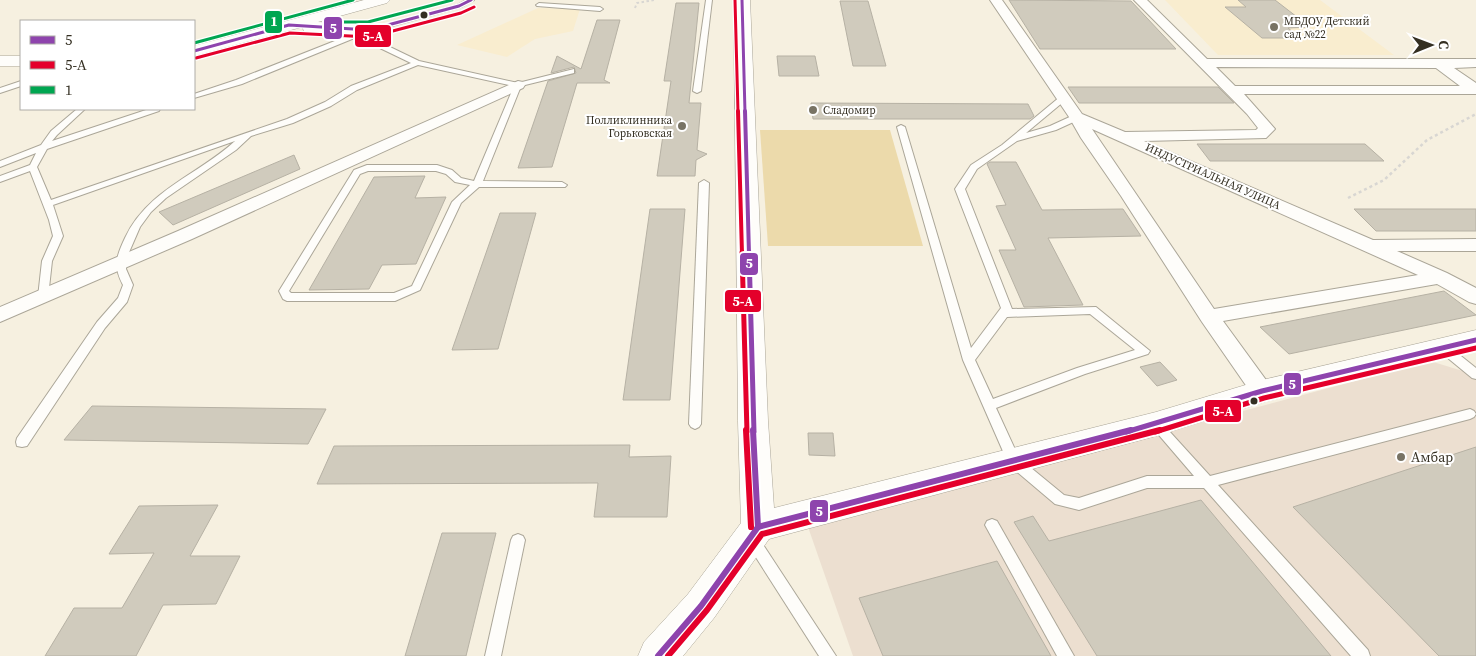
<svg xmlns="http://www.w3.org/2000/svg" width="1476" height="656" viewBox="0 0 1476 656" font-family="'Source Serif 4',serif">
  <rect width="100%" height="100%" fill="#f6f0e0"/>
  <g fill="#f9edcf">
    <polygon points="1165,0 1320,0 1394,55 1218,55"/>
    <polygon points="538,8 580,9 573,31 535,39 507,57 457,45"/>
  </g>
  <polygon fill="#ecdfd0" points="1430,361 1476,375 1476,656 853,656 808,527"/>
  <polygon fill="#ecdaab" points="760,130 890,130 923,246 768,246"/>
  <g fill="#d0cbbd" stroke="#b6b1a4">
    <polygon points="1009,0 1131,1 1176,49 1040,49"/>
    <polygon points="1238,0 1275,0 1310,27 1288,28 1300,38 1262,38 1225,7 1246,7"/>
    <polygon points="840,1 868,1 886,66 853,66"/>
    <polygon points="676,3 699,3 689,103 701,103 697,150 707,154 696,160 695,176 657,176 671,81 664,81"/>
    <polygon points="597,20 620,20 604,80 610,83 577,83 552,167 518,168 548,81 576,73 574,67 551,73 557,56 581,69"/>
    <polygon points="777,56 815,56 819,76 779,76"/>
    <polygon points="1068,87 1218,87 1234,103 1079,103"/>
    <polygon points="811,103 1028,104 1034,116 1030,119 813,119"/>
    <polygon points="1197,144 1365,144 1384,161 1210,161"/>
    <polygon points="294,155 300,169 173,225 159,212"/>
    <polygon points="990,162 1016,162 1042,210 1123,209 1141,236 1048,238 1083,305 1024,307 999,250 1016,250 996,206 1006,205 987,164"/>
    <polygon points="425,176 415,198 446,197 416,264 382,265 369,289 309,290 374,177"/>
    <polygon points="650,209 685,209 670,400 623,400"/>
    <polygon points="1354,209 1476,209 1476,231 1376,231"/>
    <polygon points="500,213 536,213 498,349 452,350"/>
    <polygon points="1444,291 1476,315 1289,354 1260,327"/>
    <polygon points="1160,362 1177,380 1157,386 1140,367"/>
    <polygon points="92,406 326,409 308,444 64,440"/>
    <polygon points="808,433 833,433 835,456 809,455"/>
    <polygon points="630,445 629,457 671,456 667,517 594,517 598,483 317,484 334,446"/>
    <polygon points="1476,447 1476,656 1439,656 1293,507"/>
    <polygon points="1201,500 1331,656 1097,656 1014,522 1033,516 1049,541"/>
    <polygon points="218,505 190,556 240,556 216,604 163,605 136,656 45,656 74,608 122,608 154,553 109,554 139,506"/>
    <polygon points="442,533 496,533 466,656 405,656"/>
    <polygon points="997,561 1051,656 883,656 859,598"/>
  </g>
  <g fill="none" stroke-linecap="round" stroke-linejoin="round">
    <defs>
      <g id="lane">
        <path d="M466,0h8l-13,7 -98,27 56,27 99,22 56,-14v4l-53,13 -38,95 79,1 5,3 -2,2h-86l-18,16 -41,87 -25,11h-108l-4,-2 -4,-8 75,-121 13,-5h70l15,5 9,8 13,3 40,-95 -96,-21 -61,25 -26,16 -38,17 -42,13 -15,14 -70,48 -15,14 -11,15 -13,30 -1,12 7,16 -6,17 -22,26 -78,118 -5,1 -5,-1 -1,-4 1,-4 80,-116 21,-24 5,-13c-10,-19 -7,-28 2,-47 22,-48 73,-63 110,-97l-182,64 10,31 -11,25 -4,36 -5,4 -5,-4 4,-36 11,-25 -4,-16 -19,-49 -30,11v-6l30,-11 6,-12 -36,14v-6l41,-16 10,-14 26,-22h8l-28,26 -5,6 97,-32h11l-1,2 -112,38 -10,18 14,33 236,-81 38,-17 26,-16 60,-23 -54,-26 -115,47 -48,14v-4l42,-14 119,-47 102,-28zM368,171h68l10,3 9,8 15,3 -18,17 -40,84 -18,7h-103l-2,-2 71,-117z"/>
        <polygon points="706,0 712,0 701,91 697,93 693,91"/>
        <polygon points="539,3 600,7 603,9 600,11 537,6 536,5"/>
        <polygon points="21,81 21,86 0,93 0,88"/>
        <path d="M1061,96l7,2 -42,35 24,-7 24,-11h6v4l-24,11 -39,11 -40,28 -12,20 47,120 84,-2 54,44 -2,3 -63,20 -89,34 23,50 45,37 15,3 68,-22h47l-42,-49 -2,-3 2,-3 4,-2 4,2 50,55 260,-67 4,2 2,3 -2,3 -4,2 -252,66 150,165 2,6h-19l-147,-168h-57l-68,22 -24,-6 -46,-39 -46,-105 -66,-233 4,-2 4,2 66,221 30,-40 -46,-119 16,-24 31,-20zM1090,314l45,36 -58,18 -84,31 -18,-39 32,-43z"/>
        <polygon points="704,180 709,183 701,424 699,427 695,429 691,427 689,424 699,183"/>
        <polygon points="1442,343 1446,344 1476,368 1476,379 1472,378 1438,350 1436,347 1438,344"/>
        <polygon points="992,519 997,521 1074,656 1057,656 985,525 987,521"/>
        <polygon points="518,534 523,536 525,540 501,656 485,656 511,540 513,536"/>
        <polygon points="753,535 758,537 836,656 819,656 748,545 746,541 748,537"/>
      </g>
      <g id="street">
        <path d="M990,0h12l80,114 43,18 131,-2 2,-2 -11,-14 -113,-114h13l60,59h269v8l-22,1 22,15v11h-232l31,35 -9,9 -122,3 229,99 103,-1v12h-79l50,22 29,15v16l-7,-2 -32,-18 -214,37 51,70 -4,6 -8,3 -8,-3 -52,-75 -81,-126 -40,-58 -12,-21zM1216,67l220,1 24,18h-225zM1092,129l326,146 -204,34z"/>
        <polygon points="518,81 523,82 525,85 523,88 192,239 0,322 0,307 178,231"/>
      </g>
      <g id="secondary">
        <polygon points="364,0 390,0 387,3 318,22 369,25 375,26 377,30 375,34 369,35 310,32 304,31 302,27 194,56 194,46"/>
        <polygon points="734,0 750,0 768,421 774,508 1156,412 1262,380 1476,330 1476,350 1264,402 1156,436 769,539 714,618 683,656 638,656 644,642 688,594 741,523 738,421"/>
        <rect x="0" y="56" width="21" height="10"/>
      </g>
    </defs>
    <use href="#lane" stroke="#aba698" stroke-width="2"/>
    <use href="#street" stroke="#aba698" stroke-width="2"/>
    <use href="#secondary" stroke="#aba698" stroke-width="1"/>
    <polyline stroke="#d8d6d2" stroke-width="2" stroke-dasharray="2.5 2.5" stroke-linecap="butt" points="635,8 637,3 654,0"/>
    <polyline stroke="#d8d6d2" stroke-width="2.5" stroke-dasharray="3 3" stroke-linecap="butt" points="1348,198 1384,180 1427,140 1476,114"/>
    <use href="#lane" fill="#fefdfa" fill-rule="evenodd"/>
    <use href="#street" fill="#fefdfa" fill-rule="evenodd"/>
    <use href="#secondary" fill="#fefdfa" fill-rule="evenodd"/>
    <defs>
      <g id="bus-1-far3">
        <polyline points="742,0 745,112"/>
        <polyline points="194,51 289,25 369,30 459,6 471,0"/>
      </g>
      <polyline id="bus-1-far2" points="745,111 749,254"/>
      <g id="bus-1-far1">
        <polyline points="749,252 754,432"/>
        <polyline points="1126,432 1262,391 1476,340"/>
      </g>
      <g id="bus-1">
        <polyline points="753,430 758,527"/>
        <polyline points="658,656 701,606 758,527 1131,430"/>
      </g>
      <g id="bus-2-far3">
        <polyline points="735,0 738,112"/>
        <polyline points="196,58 290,33 370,37 461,13 474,7"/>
      </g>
      <polyline id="bus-2-far2" points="738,111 742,254"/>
      <g id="bus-2-far1">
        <polyline points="742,252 747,432"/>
        <polyline points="1155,432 1264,398 1476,348"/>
      </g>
      <g id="bus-2">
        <polyline points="746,430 751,527"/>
        <polyline points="668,656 707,610 762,534 1160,430"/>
      </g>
      <g id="bus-3">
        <polyline points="338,22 368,22 452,0"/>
        <polyline points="194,43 353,0"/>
      </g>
    </defs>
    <use href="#bus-1-far3" stroke="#fff" stroke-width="5.5"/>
    <use href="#bus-1-far2" stroke="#fff" stroke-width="7"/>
    <use href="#bus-1-far1" stroke="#fff" stroke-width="9"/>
    <use href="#bus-1" stroke="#fff" stroke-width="10"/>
    <use href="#bus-2-far3" stroke="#fff" stroke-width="5.5"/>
    <use href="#bus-2-far2" stroke="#fff" stroke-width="7"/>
    <use href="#bus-2-far1" stroke="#fff" stroke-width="9"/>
    <use href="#bus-2" stroke="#fff" stroke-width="10"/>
    <use href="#bus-3" stroke="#fff" stroke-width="5.5"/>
    <use href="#bus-1-far3" stroke="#8e44ad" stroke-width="3"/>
    <use href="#bus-1-far2" stroke="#8e44ad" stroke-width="4"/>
    <use href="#bus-1-far1" stroke="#8e44ad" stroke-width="5"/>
    <use href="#bus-1" stroke="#8e44ad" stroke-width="6"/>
    <use href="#bus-2-far3" stroke="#e4002b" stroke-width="3"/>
    <use href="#bus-2-far2" stroke="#e4002b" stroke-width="4"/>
    <use href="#bus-2-far1" stroke="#e4002b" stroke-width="5"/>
    <use href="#bus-2" stroke="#e4002b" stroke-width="6"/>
    <use href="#bus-3" stroke="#00a651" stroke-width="3"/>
  </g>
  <g fill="#342f22" stroke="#fff" stroke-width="2">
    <circle cx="424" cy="15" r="4.5"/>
    <circle cx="1254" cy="401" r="4.5"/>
  </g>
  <g fill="#787364" stroke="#fff" stroke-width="2">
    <circle cx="1274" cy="27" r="5"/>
    <circle cx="813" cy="110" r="5"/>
    <circle cx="682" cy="126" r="5"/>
    <circle cx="1401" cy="457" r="5"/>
  </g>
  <g text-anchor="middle" stroke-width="4" stroke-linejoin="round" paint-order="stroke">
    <g font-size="11" fill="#342f22" stroke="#fff" text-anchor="start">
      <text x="1284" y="25">МБДОУ Детский<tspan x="1284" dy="13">сад №22</tspan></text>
      <text x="823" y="114">Сладомир</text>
      <text x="672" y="124" text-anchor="end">Полликлинника<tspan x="672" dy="13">Горьковская</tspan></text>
    </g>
    <g font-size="11" fill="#342f22" stroke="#fff">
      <text transform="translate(1213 176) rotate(24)" y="4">ИНДУСТРИАЛЬНАЯ УЛИЦА</text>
    </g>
    <g font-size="14" fill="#342f22" stroke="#fff" text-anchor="start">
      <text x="1411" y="462">Амбар</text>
    </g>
  </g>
  <g stroke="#fff" stroke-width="2">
    <rect x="264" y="10" width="19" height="24" rx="5" fill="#00a651"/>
    <rect x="323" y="16" width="20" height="24" rx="5" fill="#8e44ad"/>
    <rect x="354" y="24" width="38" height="24" rx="5" fill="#e4002b"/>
    <rect x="739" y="252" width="20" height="24" rx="5" fill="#8e44ad"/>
    <rect x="724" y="289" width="38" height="24" rx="5" fill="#e4002b"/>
    <rect x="1283" y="372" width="19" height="24" rx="5" fill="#8e44ad"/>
    <rect x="1204" y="399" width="38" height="24" rx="5" fill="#e4002b"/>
    <rect x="809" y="499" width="20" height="24" rx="5" fill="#8e44ad"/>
  </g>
  <g font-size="14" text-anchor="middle" font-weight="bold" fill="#fff">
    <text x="274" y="26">1</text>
    <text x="333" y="33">5</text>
    <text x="373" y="41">5-А</text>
    <text x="749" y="268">5</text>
    <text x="743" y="306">5-А</text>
    <text x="1292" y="389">5</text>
    <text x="1223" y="416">5-А</text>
    <text x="819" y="516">5</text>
  </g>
  <rect x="20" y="20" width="175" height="90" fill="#ffffff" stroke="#aeaca7"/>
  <rect x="30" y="36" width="25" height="8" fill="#8e44ad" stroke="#aeaca7"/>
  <text x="65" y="45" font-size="15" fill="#342f22">5</text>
  <rect x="30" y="61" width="25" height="8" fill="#e4002b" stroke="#aeaca7"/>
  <text x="65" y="70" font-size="15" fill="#342f22">5-А</text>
  <rect x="30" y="86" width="25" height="8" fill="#00a651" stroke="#aeaca7"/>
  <text x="65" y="95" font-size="15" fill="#342f22">1</text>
  <g transform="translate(1431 45) rotate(89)" stroke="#ffffff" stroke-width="4" paint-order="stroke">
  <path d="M0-4L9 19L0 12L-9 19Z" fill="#342f22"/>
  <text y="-8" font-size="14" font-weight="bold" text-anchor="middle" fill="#342f22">С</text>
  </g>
</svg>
